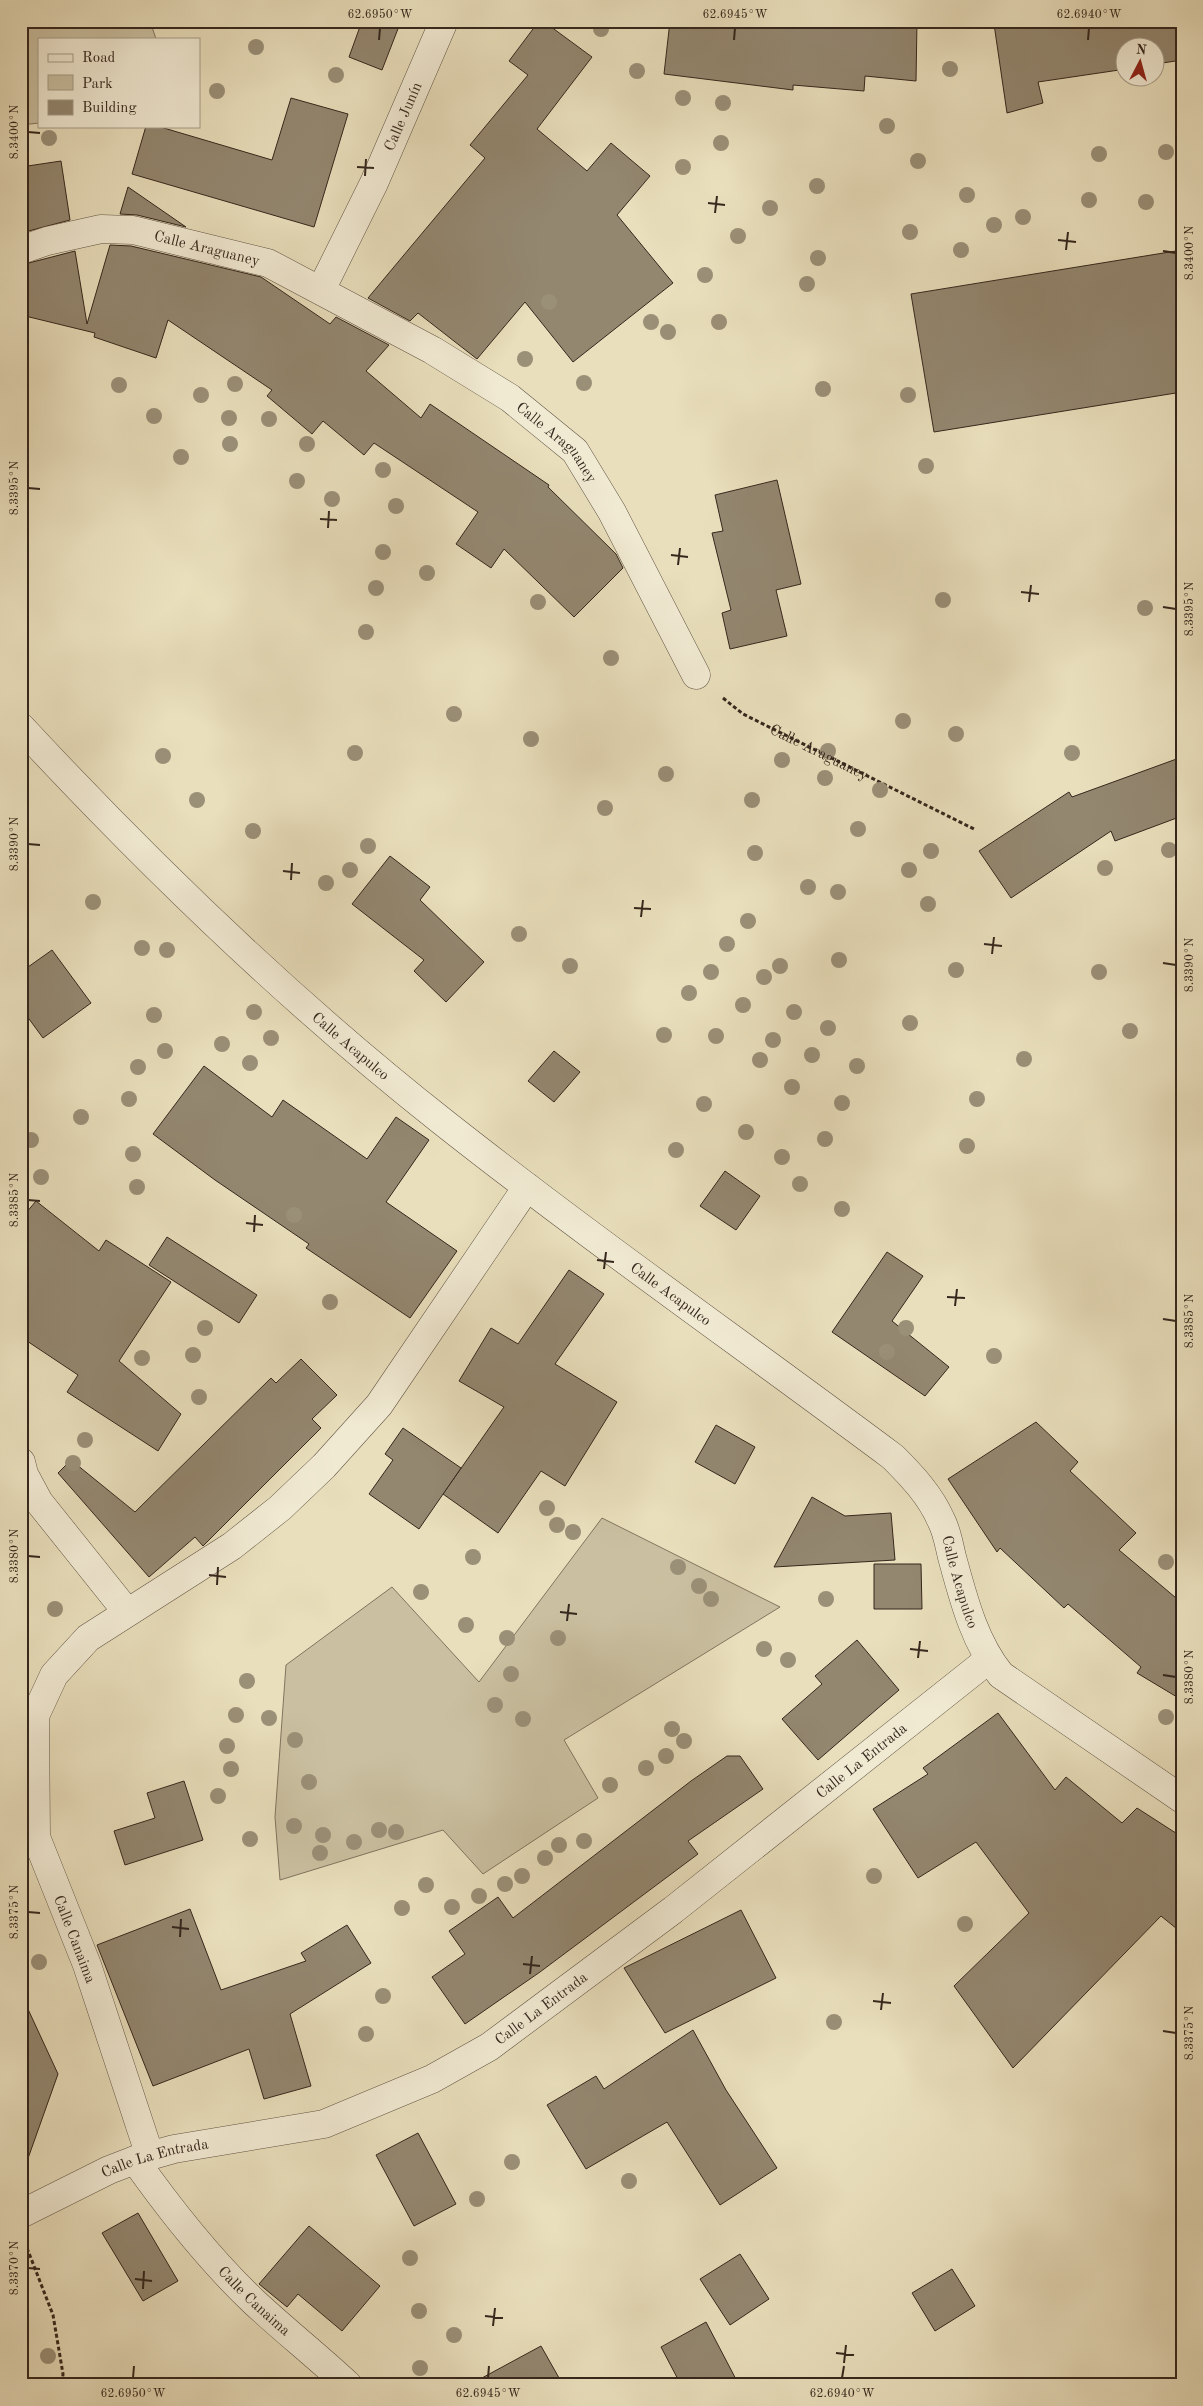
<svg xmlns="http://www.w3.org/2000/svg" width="1203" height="2406" viewBox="0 0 1203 2406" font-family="'Old Standard TT',serif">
  <rect width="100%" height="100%" fill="#e9dfbc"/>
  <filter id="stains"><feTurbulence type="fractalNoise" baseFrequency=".004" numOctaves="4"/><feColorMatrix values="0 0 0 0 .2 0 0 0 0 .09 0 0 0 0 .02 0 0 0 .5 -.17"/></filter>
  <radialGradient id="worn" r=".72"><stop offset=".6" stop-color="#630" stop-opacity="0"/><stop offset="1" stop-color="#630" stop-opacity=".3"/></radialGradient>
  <g fill="#cac0a1" stroke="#80745f">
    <polygon points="21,21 150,21 156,39 39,39 39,123 21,125"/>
    <polygon points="602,1518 780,1607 564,1740 598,1798 483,1874 443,1830 280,1880 275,1817 286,1665 392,1587 479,1682"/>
  </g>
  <g fill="#938770" stroke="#35271d">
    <polygon points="362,21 401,21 382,70 349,57"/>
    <polygon points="539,21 543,21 592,57 537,129 587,171 611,143 650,176 617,215 673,283 573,362 525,302 477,359 418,313 410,321 368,298 485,158 470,145 528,75 509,61"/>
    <polygon points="670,21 917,21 916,81 865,76 864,91 793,85 793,90 664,74"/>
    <polygon points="1012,21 1182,21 1182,60 1156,64 1156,48 1126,48 1126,69 1038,82 1043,103 1007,113 994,24"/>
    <polygon points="291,98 348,114 314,227 132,174 146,126 157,126 272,160"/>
    <polygon points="61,161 70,220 21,233 21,167"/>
    <polygon points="128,187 186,227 137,215 120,214"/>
    <polygon points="110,245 131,246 261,277 330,324 336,317 389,345 366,371 421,418 430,404 549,485 548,487 616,554 623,568 574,617 504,549 491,568 456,544 478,512 374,443 364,455 323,421 312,434 267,396 272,390 168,320 156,358 94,337 95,333 21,315 21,265 75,251 87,324"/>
    <polygon points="1182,250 1182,392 934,432 911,294"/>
    <polygon points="777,480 801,584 776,590 787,636 730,649 722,613 731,610 712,533 723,531 715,495"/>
    <polygon points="1182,757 1182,816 1115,841 1111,831 1011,898 979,851 1069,792 1072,797"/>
    <polygon points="390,856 430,887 420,900 484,962 446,1002 414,971 424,960 352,904"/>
    <polygon points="52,950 91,1003 43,1038 21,1008 21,972"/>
    <polygon points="554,1051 580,1072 554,1102 528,1081"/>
    <polygon points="204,1066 272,1117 283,1100 367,1159 396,1117 429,1140 386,1202 457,1251 410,1318 306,1248 309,1244 215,1180 153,1134"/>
    <polygon points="725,1171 760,1196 736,1230 700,1206"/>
    <polygon points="36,1201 99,1251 106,1240 171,1282 119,1361 181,1414 158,1451 67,1392 78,1375 21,1337 21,1219"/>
    <polygon points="167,1237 257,1295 239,1323 149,1265"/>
    <polygon points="887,1252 923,1276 892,1321 949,1367 925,1396 832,1332"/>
    <polygon points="569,1270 604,1294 555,1364 617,1402 565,1486 541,1471 498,1533 443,1494 504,1407 459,1381 491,1328 518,1344"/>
    <polygon points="301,1359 337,1395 312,1419 321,1428 203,1546 195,1537 149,1577 58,1473 71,1460 135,1512 271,1378 276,1383"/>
    <polygon points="1036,1422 1078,1462 1070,1471 1136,1533 1119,1550 1182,1603 1182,1700 1137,1673 1141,1667 1068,1604 1064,1608 1000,1548 997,1552 948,1479"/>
    <polygon points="716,1425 755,1447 735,1484 695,1462"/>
    <polygon points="403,1428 461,1468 419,1529 369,1494 393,1460 385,1454"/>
    <polygon points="812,1497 845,1516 891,1513 895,1560 774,1567"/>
    <polygon points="874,1564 921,1564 922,1609 874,1609"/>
    <polygon points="857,1640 899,1690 818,1760 782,1719 822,1684 815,1676"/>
    <polygon points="998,1713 1055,1790 1066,1777 1122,1823 1137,1808 1182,1837 1182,1933 1161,1916 1013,2068 954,1986 1029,1913 976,1842 918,1878 873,1809 928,1774 923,1768"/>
    <polygon points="727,1756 740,1756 763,1789 688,1841 698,1854 540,1972 465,2024 432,1977 465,1954 449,1931 498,1897 513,1918 691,1781"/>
    <polygon points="184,1781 203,1840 125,1865 114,1831 155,1818 147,1793"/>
    <polygon points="190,1909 221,1990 306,1961 301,1953 347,1925 371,1963 290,2014 311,2086 264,2099 249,2049 153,2086 97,1945"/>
    <polygon points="741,1910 776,1978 665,2033 624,1968"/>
    <polygon points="21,1994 58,2074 26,2164 21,2163"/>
    <polygon points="693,2030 726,2090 777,2168 720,2205 667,2122 586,2169 547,2105 596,2076 604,2089"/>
    <polygon points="418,2133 456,2204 414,2226 376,2155"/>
    <polygon points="138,2213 178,2281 143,2301 102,2233"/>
    <polygon points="309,2226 380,2286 342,2331 298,2294 287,2307 259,2284"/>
    <polygon points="740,2254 769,2299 730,2325 700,2279"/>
    <polygon points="952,2269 975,2306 935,2331 912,2293"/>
    <polygon points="706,2322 739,2385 681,2385 661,2347"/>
    <polygon points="541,2346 563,2385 469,2385"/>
  </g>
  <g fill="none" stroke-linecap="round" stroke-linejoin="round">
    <defs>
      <g id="minor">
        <path id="s2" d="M21,250l26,-9 54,-12 32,1 135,33 164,87 78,48 65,53 37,61 84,163"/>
        <path id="s3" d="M321,290l53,-107 70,-162"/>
        <path id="s4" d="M21,727c131,141 271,276 422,395 147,116 300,223 450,335 19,19 37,38 48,63 6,11 8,25 11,37 11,40 22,85 49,118l181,124"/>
        <polyline points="21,1462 24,1474 39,1502 127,1612"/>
        <polyline points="150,2156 87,1965 36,1837 35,1716 54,1675 88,1638 232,1546 280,1508 324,1466 379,1405 527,1187"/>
        <path id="s5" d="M135,2160c36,51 73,98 118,141 31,29 64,55 95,84"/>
        <path id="s6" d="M21,2214l88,-44 26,-10 39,-11 150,-25 108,-45 57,-32 184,-137 315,-250"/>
      </g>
    </defs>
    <use href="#minor" stroke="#625545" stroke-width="29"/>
    <g stroke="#35271d" stroke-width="3" stroke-dasharray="4 2.5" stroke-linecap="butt">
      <path id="s1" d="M723,698l20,16 233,116"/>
      <polyline points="27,2248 53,2315 63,2374 62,2385"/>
    </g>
    <use href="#minor" stroke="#f1ead3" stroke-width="28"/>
  </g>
  <g fill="#9a8f77">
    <circle cx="601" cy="29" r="8"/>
    <circle cx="256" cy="47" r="8"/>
    <circle cx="950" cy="69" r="8"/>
    <circle cx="637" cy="71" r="8"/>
    <circle cx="336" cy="75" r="8"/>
    <circle cx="217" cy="91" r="8"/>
    <circle cx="683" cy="98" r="8"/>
    <circle cx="723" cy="103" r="8"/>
    <circle cx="887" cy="126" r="8"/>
    <circle cx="49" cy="138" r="8"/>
    <circle cx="721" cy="143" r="8"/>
    <circle cx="1166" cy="152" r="8"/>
    <circle cx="1099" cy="154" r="8"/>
    <circle cx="918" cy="161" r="8"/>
    <circle cx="683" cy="167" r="8"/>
    <circle cx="817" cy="186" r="8"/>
    <circle cx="967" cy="195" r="8"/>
    <circle cx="1089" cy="200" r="8"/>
    <circle cx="1146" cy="202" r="8"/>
    <circle cx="770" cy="208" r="8"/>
    <circle cx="1023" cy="217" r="8"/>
    <circle cx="994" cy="225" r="8"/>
    <circle cx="910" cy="232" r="8"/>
    <circle cx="738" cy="236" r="8"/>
    <circle cx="961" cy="250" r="8"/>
    <circle cx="818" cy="258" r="8"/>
    <circle cx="705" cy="275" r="8"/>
    <circle cx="807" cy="284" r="8"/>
    <circle cx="549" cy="302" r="8"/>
    <circle cx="651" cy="322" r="8"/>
    <circle cx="719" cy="322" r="8"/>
    <circle cx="668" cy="332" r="8"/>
    <circle cx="525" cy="359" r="8"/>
    <circle cx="584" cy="383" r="8"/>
    <circle cx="235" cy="384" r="8"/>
    <circle cx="119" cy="385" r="8"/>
    <circle cx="823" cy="389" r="8"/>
    <circle cx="201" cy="395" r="8"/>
    <circle cx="908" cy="395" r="8"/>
    <circle cx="154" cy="416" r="8"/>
    <circle cx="229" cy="418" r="8"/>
    <circle cx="269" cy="419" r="8"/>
    <circle cx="230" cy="444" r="8"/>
    <circle cx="307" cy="444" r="8"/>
    <circle cx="181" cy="457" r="8"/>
    <circle cx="926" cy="466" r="8"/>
    <circle cx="383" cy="470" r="8"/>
    <circle cx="297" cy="481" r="8"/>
    <circle cx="332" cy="499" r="8"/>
    <circle cx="396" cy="506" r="8"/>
    <circle cx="383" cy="552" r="8"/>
    <circle cx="427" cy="573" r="8"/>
    <circle cx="376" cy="588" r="8"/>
    <circle cx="943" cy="600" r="8"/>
    <circle cx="538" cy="602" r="8"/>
    <circle cx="1145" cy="608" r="8"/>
    <circle cx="366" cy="632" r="8"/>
    <circle cx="611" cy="658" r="8"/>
    <circle cx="454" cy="714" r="8"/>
    <circle cx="903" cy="721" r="8"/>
    <circle cx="956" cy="734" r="8"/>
    <circle cx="531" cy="739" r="8"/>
    <circle cx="828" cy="751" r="8"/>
    <circle cx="355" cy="753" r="8"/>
    <circle cx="1072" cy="753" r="8"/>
    <circle cx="163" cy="756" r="8"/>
    <circle cx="782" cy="760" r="8"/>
    <circle cx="666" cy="774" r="8"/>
    <circle cx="825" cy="778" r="8"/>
    <circle cx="880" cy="790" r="8"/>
    <circle cx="197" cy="800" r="8"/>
    <circle cx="752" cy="800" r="8"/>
    <circle cx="605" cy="808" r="8"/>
    <circle cx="858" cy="829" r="8"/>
    <circle cx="253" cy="831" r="8"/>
    <circle cx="368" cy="846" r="8"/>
    <circle cx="1169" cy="850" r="8"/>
    <circle cx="931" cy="851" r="8"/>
    <circle cx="755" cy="853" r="8"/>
    <circle cx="1105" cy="868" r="8"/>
    <circle cx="350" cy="870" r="8"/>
    <circle cx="909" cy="870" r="8"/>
    <circle cx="326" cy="883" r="8"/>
    <circle cx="808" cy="887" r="8"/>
    <circle cx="838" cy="892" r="8"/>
    <circle cx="93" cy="902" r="8"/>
    <circle cx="928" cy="904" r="8"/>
    <circle cx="748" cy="921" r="8"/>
    <circle cx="519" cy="934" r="8"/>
    <circle cx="727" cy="944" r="8"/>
    <circle cx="142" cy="948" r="8"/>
    <circle cx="167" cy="950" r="8"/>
    <circle cx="839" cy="960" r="8"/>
    <circle cx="570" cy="966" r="8"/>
    <circle cx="780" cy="966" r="8"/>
    <circle cx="956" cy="970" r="8"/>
    <circle cx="711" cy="972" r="8"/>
    <circle cx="1099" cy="972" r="8"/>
    <circle cx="764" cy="977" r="8"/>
    <circle cx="689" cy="993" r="8"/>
    <circle cx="743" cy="1005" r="8"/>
    <circle cx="254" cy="1012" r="8"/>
    <circle cx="794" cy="1012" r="8"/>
    <circle cx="154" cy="1015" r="8"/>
    <circle cx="910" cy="1023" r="8"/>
    <circle cx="828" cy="1028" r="8"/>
    <circle cx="1130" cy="1031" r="8"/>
    <circle cx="664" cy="1035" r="8"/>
    <circle cx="716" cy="1036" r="8"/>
    <circle cx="271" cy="1038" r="8"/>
    <circle cx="773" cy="1040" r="8"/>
    <circle cx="222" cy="1044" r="8"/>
    <circle cx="165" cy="1051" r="8"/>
    <circle cx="812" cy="1055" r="8"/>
    <circle cx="1024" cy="1059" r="8"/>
    <circle cx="760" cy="1060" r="8"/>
    <circle cx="250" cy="1063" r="8"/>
    <circle cx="857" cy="1066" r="8"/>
    <circle cx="138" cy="1067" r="8"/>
    <circle cx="792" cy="1087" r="8"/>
    <circle cx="129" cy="1099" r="8"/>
    <circle cx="977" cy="1099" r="8"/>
    <circle cx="842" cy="1103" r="8"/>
    <circle cx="704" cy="1104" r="8"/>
    <circle cx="81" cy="1117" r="8"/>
    <circle cx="746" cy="1132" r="8"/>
    <circle cx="825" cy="1139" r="8"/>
    <circle cx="31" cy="1140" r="8"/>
    <circle cx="967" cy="1146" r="8"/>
    <circle cx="676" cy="1150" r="8"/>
    <circle cx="133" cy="1154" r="8"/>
    <circle cx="782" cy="1157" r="8"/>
    <circle cx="41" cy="1177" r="8"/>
    <circle cx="800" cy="1184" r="8"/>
    <circle cx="137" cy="1187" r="8"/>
    <circle cx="842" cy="1209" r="8"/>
    <circle cx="294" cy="1215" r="8"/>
    <circle cx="330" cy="1302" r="8"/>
    <circle cx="205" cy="1328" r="8"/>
    <circle cx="906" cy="1328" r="8"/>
    <circle cx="887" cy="1352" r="8"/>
    <circle cx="193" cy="1355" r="8"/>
    <circle cx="994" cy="1356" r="8"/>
    <circle cx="142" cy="1358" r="8"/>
    <circle cx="199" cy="1397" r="8"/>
    <circle cx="85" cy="1440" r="8"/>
    <circle cx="73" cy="1463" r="8"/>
    <circle cx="547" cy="1508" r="8"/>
    <circle cx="557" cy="1525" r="8"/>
    <circle cx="573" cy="1532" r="8"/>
    <circle cx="473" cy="1557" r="8"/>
    <circle cx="1166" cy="1562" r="8"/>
    <circle cx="678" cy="1567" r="8"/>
    <circle cx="699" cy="1586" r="8"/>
    <circle cx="421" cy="1592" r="8"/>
    <circle cx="711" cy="1599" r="8"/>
    <circle cx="826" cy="1599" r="8"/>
    <circle cx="55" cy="1609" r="8"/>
    <circle cx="466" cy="1625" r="8"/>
    <circle cx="507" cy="1638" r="8"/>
    <circle cx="558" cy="1638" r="8"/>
    <circle cx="764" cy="1649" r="8"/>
    <circle cx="788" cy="1660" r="8"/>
    <circle cx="511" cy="1674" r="8"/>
    <circle cx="247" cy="1681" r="8"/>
    <circle cx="495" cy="1705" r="8"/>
    <circle cx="236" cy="1715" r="8"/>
    <circle cx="1166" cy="1717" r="8"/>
    <circle cx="269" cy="1718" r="8"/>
    <circle cx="523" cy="1719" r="8"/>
    <circle cx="672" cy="1729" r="8"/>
    <circle cx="295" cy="1740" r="8"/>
    <circle cx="684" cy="1741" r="8"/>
    <circle cx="227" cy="1746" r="8"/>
    <circle cx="666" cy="1756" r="8"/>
    <circle cx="646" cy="1768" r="8"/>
    <circle cx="231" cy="1769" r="8"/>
    <circle cx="309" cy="1782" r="8"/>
    <circle cx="610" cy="1785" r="8"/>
    <circle cx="218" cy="1796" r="8"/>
    <circle cx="294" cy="1826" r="8"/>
    <circle cx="379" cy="1830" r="8"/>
    <circle cx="396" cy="1832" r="8"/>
    <circle cx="323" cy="1835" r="8"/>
    <circle cx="250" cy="1839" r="8"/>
    <circle cx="584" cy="1841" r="8"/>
    <circle cx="354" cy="1842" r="8"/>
    <circle cx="559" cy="1845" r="8"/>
    <circle cx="320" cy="1853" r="8"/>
    <circle cx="545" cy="1858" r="8"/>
    <circle cx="522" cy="1876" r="8"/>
    <circle cx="874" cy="1876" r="8"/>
    <circle cx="505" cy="1884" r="8"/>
    <circle cx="426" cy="1885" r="8"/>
    <circle cx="479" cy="1896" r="8"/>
    <circle cx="452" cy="1907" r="8"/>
    <circle cx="402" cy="1908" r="8"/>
    <circle cx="965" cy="1924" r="8"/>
    <circle cx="39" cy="1962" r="8"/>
    <circle cx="383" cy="1996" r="8"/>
    <circle cx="834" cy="2022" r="8"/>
    <circle cx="366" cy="2034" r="8"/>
    <circle cx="512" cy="2162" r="8"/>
    <circle cx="629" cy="2181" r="8"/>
    <circle cx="477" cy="2199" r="8"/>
    <circle cx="410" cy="2258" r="8"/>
    <circle cx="419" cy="2311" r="8"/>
    <circle cx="454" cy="2335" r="8"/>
    <circle cx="48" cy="2356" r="8"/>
    <circle cx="420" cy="2368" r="8"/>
  </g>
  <path fill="none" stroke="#35271d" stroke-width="2" d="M379,40l1,-12M734,40l1,-12M1088,40l1,-12M28,132l12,1M357,167l17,1M365,176l1,-17M708,203l17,2M715,213l2,-17M1058,240l18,2M1066,250l2,-18M1163,251l13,2M28,488l12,1M320,519l17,1M328,528l1,-17M671,555l17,2M678,565l2,-17M1021,592l18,2M1029,602l2,-17M1163,607l13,2M28,844l12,1M283,871l17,2M291,880l1,-17M634,908l17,1M641,917l2,-17M984,944l18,2M992,954l2,-17M1163,963l13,2M28,1200l12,1M246,1223l17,2M254,1232l1,-17M597,1260l17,2M604,1269l2,-17M947,1297l18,1M955,1306l2,-17M1163,1319l13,2M28,1556l12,1M209,1575l17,2M217,1585l1,-18M560,1612l17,2M567,1621l2,-17M910,1649l18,2M918,1658l2,-17M1163,1675l13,2M28,1912l12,1M172,1927l17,2M180,1937l1,-18M523,1964l17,2M530,1974l2,-18M873,2001l18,2M881,2010l2,-17M1163,2031l13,2M28,2268l12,1M135,2279l17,2M143,2289l1,-18M485,2316l18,2M493,2326l2,-18M836,2353l18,2M844,2363l2,-18M133,2378l1,-12M488,2378l1,-12M842,2378l2,-12"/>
  <g text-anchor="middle" stroke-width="5" stroke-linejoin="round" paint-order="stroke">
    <g font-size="15" fill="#35271d" stroke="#f1ead3">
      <text dy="5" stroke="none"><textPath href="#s3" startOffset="192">Calle Junín</textPath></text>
      <text dy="5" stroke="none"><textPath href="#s2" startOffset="191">Calle Araguaney</textPath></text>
      <text dy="5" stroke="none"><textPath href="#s2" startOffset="596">Calle Araguaney</textPath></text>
      <text dy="5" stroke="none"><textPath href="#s1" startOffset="111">Calle Araguaney</textPath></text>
      <text dy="5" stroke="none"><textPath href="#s4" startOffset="459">Calle Acapulco</textPath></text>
      <text dy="5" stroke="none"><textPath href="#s4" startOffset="864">Calle Acapulco</textPath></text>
      <text dy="5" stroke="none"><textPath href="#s4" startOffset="1284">Calle Acapulco</textPath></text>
      <text dy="5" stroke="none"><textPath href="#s6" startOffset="971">Calle La Entrada</textPath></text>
      <text transform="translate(75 1939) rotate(69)" y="5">Calle Canaima</text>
      <text dy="5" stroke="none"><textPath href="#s6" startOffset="566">Calle La Entrada</textPath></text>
      <text dy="5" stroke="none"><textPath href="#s6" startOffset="146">Calle La Entrada</textPath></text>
      <text dy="5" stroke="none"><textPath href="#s5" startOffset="185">Calle Canaima</textPath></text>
    </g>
  </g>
  <rect width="1203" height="2406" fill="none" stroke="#e9dfbc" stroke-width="55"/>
  <rect x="38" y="38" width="162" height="90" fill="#f1ead3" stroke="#a69c8a"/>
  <rect x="48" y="54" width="25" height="8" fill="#f1ead3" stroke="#a69c8a"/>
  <text x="82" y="62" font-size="15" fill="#35271d">Road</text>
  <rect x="48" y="75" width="25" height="15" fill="#cac0a1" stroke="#a69c8a"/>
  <text x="82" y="88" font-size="15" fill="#35271d">Park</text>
  <rect x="48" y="100" width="25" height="15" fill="#938770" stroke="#a69c8a"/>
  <text x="82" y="112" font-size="15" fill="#35271d">Building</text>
  <g transform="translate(1140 62) rotate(6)"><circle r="24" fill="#f1ead3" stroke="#a69c8a"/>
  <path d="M0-4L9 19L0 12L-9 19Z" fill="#8f2418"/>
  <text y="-8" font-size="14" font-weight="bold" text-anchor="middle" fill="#35271d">N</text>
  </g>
  <rect x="28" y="28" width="1148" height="2350" fill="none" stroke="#35271d" stroke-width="2"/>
  <g font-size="12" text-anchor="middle" fill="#35271d">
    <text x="380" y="18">62.6950°W</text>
    <text x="735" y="18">62.6945°W</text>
    <text x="1089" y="18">62.6940°W</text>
    <text transform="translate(14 132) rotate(-90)" y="4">8.3400°N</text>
    <text transform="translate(1189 253) rotate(-90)" y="4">8.3400°N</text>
    <text transform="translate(14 488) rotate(-90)" y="4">8.3395°N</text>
    <text transform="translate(1189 609) rotate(-90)" y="4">8.3395°N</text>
    <text transform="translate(14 844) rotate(-90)" y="4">8.3390°N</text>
    <text transform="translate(1189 965) rotate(-90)" y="4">8.3390°N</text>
    <text transform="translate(14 1200) rotate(-90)" y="4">8.3385°N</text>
    <text transform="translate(1189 1321) rotate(-90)" y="4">8.3385°N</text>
    <text transform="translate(14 1556) rotate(-90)" y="4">8.3380°N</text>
    <text transform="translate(1189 1677) rotate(-90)" y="4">8.3380°N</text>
    <text transform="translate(14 1912) rotate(-90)" y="4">8.3375°N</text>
    <text transform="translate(1189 2033) rotate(-90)" y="4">8.3375°N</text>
    <text transform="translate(14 2268) rotate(-90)" y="4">8.3370°N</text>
    <text x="133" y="2397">62.6950°W</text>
    <text x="488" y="2397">62.6945°W</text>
    <text x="842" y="2397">62.6940°W</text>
  </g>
  <rect width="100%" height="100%" filter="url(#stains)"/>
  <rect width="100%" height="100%" fill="url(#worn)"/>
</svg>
